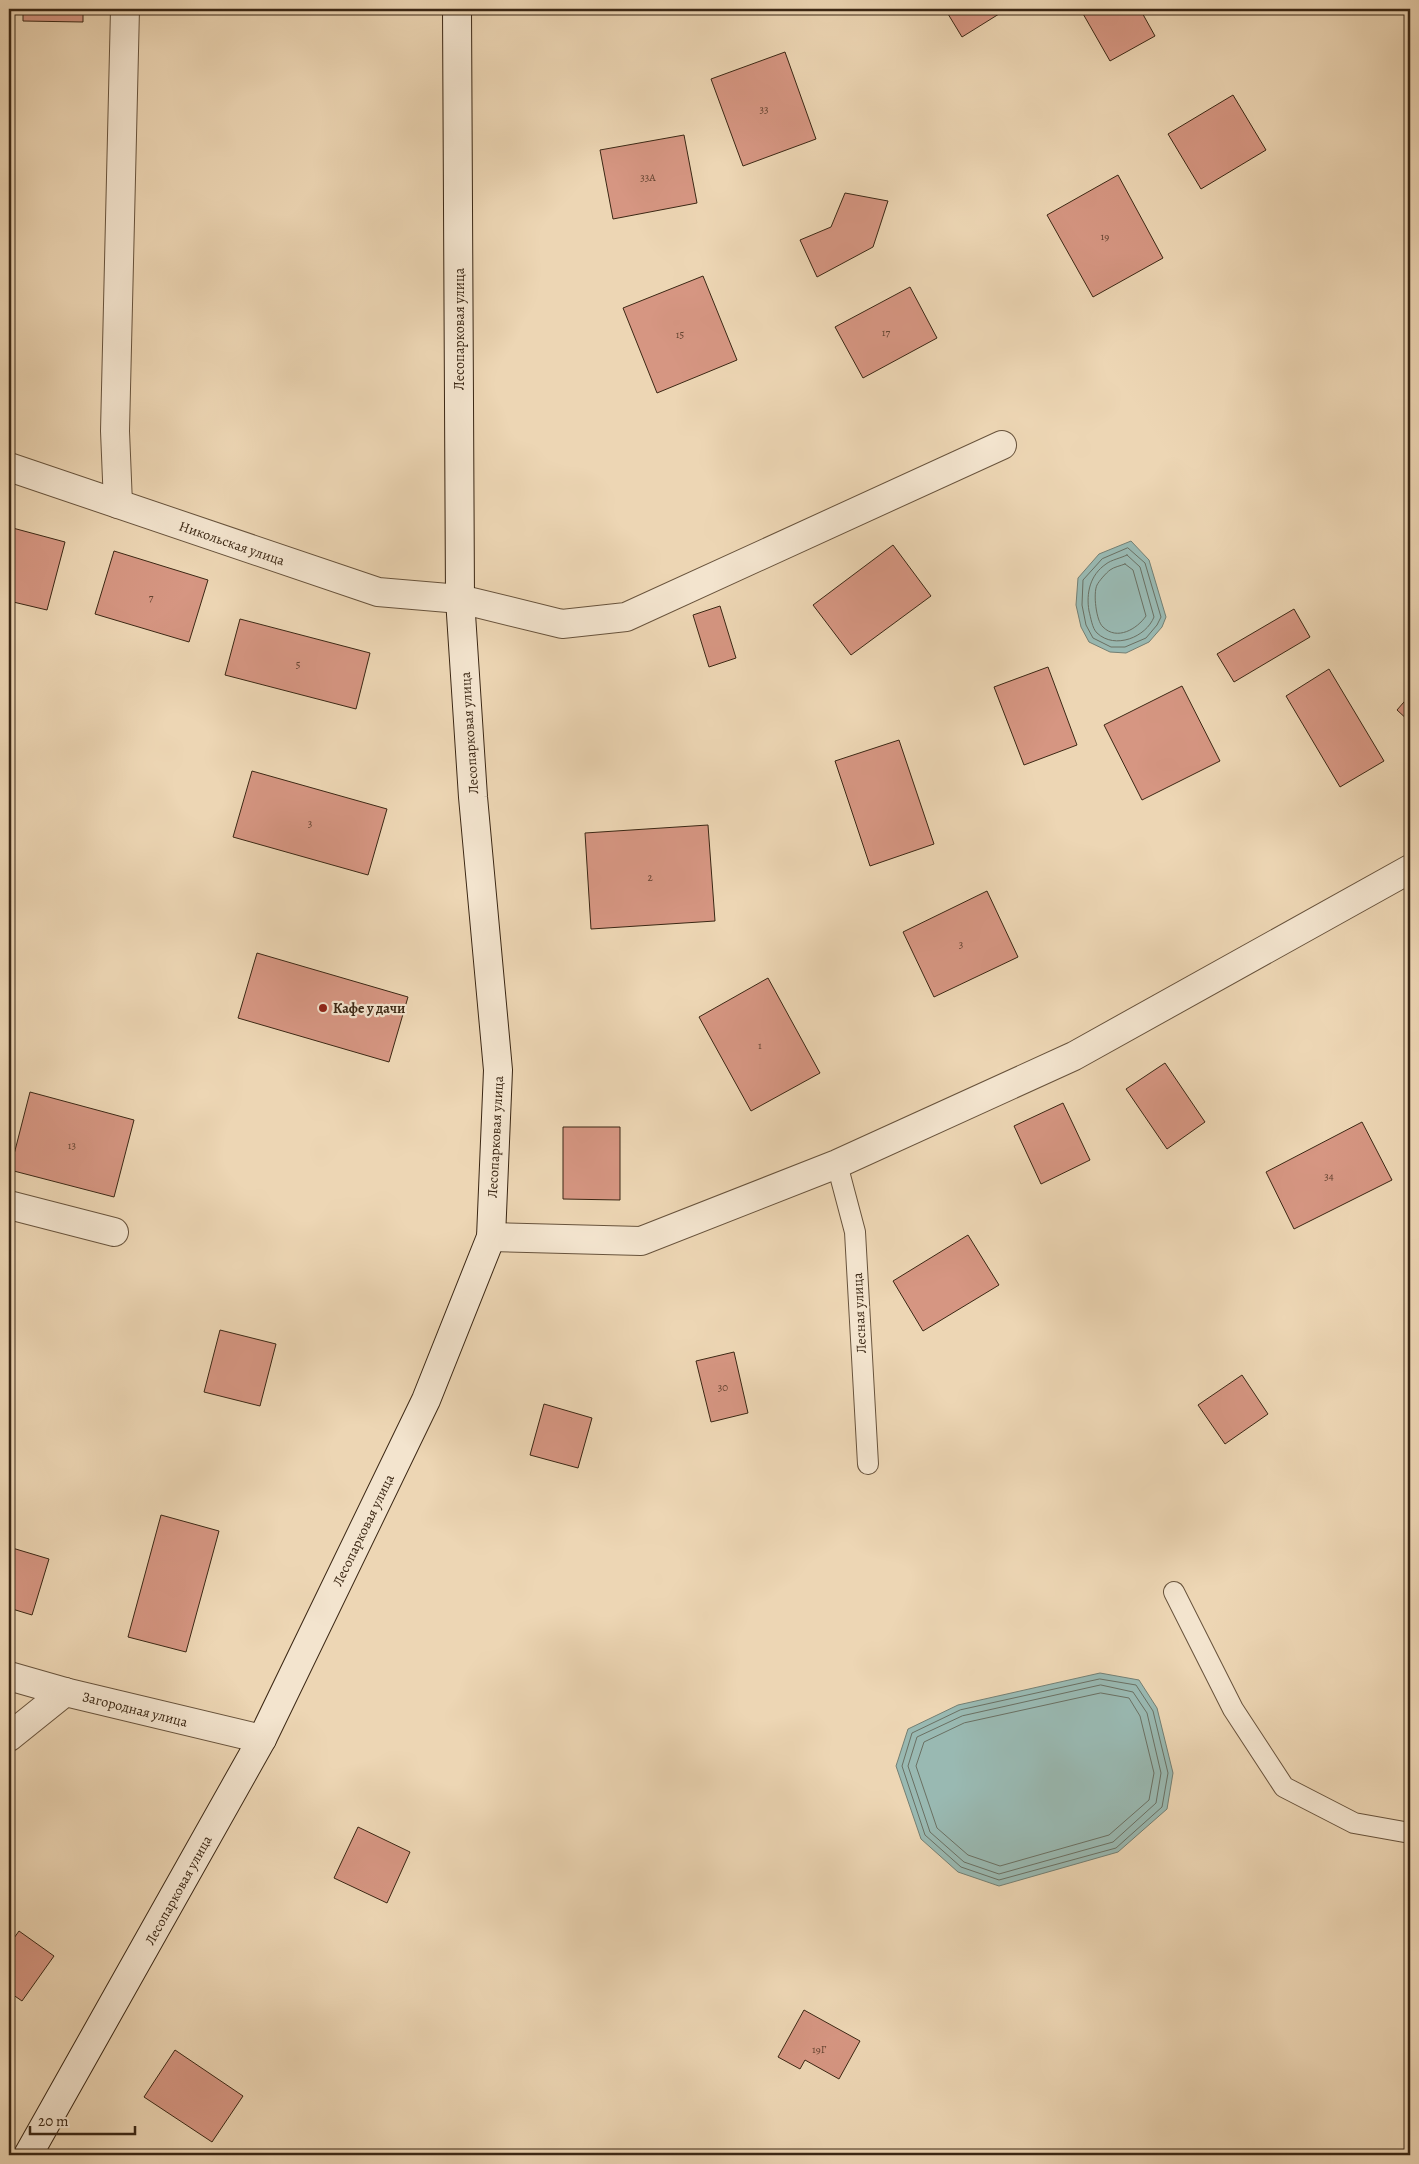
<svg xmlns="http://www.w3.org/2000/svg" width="1419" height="2164" viewBox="0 0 1419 2164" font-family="Alegreya,serif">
  <rect width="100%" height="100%" fill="#edd6b4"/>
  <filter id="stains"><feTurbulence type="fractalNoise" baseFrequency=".004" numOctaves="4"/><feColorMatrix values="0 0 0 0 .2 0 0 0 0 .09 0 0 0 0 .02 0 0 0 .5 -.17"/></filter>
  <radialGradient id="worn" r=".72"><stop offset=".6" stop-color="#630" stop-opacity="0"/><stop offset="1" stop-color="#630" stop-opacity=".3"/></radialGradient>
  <g fill="#99b9b2" stroke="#737f73">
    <polygon points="1131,541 1149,560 1166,617 1162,627 1149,642 1126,653 1110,652 1089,642 1081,627 1076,605 1078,578 1099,554"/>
    <polygon points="1100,1673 1139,1680 1157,1708 1173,1773 1167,1809 1118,1852 999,1886 958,1872 921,1839 896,1766 908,1729 958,1705"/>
  </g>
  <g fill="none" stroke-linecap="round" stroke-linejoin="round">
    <g stroke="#6a7063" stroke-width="1">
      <polygon points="1128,548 1145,563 1161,617 1157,625 1146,638 1125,647 1111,647 1093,638 1086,625 1082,605 1083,580 1102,559"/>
      <path d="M1127,555l13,12 14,50c-8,20 -39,33 -57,16 -5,-5 -6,-15 -8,-22 -3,-18 1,-36 17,-47 5,-4 15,-6 21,-9z"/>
      <path d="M1125,564l8,6 13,46c-9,13 -29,25 -43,11 -7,-6 -10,-34 -6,-42 2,-4 9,-12 13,-15 4,-3 10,-4 15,-6z"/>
      <polygon points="1100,1679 1136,1685 1153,1711 1168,1773 1162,1807 1116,1848 999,1880 961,1867 925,1835 902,1766 912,1733 960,1710"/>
      <polygon points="1101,1685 1133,1692 1147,1713 1161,1773 1156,1803 1113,1842 999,1874 964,1862 930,1832 908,1766 917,1737 962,1716"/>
      <polygon points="1101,1693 1129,1698 1140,1716 1154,1773 1149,1800 1109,1835 1000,1866 968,1855 937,1828 916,1766 924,1742 964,1723"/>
    </g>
  </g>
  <g fill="#d69682" stroke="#3b2714">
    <polygon points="23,9 83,9 83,22 23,21"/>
    <polygon points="945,9 1007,9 962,37"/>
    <polygon points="1088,9 1140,9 1155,36 1110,61 1082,12"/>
    <polygon points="785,52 816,139 743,166 711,79"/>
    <polygon points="1233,95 1266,150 1201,189 1168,134"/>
    <polygon points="684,135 697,203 613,219 600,150"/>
    <polygon points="1118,175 1163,258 1093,297 1047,215"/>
    <polygon points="845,193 888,201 873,247 817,277 800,240 831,227"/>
    <polygon points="703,276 737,360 657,393 623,308"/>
    <polygon points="910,287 937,338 863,378 835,327"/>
    <polygon points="9,527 65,542 47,610 9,601"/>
    <polygon points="893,545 931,596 851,655 813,605"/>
    <polygon points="114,551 208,580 189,642 95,614"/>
    <polygon points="720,606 736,658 709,667 693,615"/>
    <polygon points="1294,609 1310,637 1234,682 1217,654"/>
    <polygon points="240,619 370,653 356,709 225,675"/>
    <polygon points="1048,667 1077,745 1024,765 994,687"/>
    <polygon points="1329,669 1384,761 1340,787 1286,696"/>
    <polygon points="1182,686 1220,761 1142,800 1104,725"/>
    <polygon points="1410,695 1410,722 1397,710"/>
    <polygon points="899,740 934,844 870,866 835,761"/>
    <polygon points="252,771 387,809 368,875 233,837"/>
    <polygon points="708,825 715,921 591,929 585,833"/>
    <polygon points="987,891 1018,957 934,997 903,932"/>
    <polygon points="257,953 408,997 389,1062 238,1018"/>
    <polygon points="768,978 820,1073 751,1111 699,1017"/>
    <polygon points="1165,1063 1205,1122 1167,1149 1126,1089"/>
    <polygon points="30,1092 134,1120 114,1197 10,1170"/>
    <polygon points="1063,1103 1090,1160 1041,1184 1014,1126"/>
    <polygon points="1362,1122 1392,1180 1294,1229 1266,1172"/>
    <polygon points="563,1127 620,1127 620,1200 563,1199"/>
    <polygon points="968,1235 999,1285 923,1331 893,1281"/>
    <polygon points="220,1330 276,1344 260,1406 204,1392"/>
    <polygon points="734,1352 748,1413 711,1422 696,1361"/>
    <polygon points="1242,1375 1268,1414 1225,1444 1198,1405"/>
    <polygon points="544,1404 592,1418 578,1468 530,1455"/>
    <polygon points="161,1515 219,1531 186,1652 128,1637"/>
    <polygon points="9,1547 49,1559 32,1615 9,1608"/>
    <polygon points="358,1827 410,1852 387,1903 334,1878"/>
    <polygon points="19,1931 54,1956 22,2001 9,1992 9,1945"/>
    <polygon points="804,2010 860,2041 839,2079 805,2060 800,2069 778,2057"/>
    <polygon points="175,2050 243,2096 212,2142 144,2097"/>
  </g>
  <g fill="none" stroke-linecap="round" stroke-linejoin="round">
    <defs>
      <g id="lane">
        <polyline points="837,1164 855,1232 868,1464"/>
        <polyline points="1174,1592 1233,1709 1284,1787 1354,1823 1410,1833"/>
      </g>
      <g id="street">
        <polyline points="9,467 378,592 460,599 562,624 626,617 1002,445"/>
        <polyline points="118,504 115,431 125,9"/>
        <polyline points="9,1205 114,1232"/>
        <polyline points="491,1237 641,1241 837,1164 1074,1056 1410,869"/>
        <polyline points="9,1676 65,1692 262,1739"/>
        <polyline points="9,1737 65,1692"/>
      </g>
      <polyline id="secondary" points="28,2155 262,1739 426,1400 491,1237 498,1070 473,797 460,599 457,9"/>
    </defs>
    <use href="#lane" stroke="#68533c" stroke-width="22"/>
    <use href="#street" stroke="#68533c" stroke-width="30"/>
    <use href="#secondary" stroke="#3b2714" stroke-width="30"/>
    <use href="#lane" stroke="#f3e4ce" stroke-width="20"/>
    <use href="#street" stroke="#f3e4ce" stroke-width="28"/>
    <use href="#secondary" stroke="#f3e4ce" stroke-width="28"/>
  </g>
  <circle fill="#8f2418" stroke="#f3e4ce" stroke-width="2" cx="323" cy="1008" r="5"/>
  <g text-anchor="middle" stroke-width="4.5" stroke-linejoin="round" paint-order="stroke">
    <g font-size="11" fill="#624330">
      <text x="764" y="113">33</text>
      <text x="648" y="181">33А</text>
      <text x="1105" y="240">19</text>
      <text x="886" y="336">17</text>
      <text x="680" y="338">15</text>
      <text x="151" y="601">7</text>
      <text x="298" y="668">5</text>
      <text x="310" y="827">3</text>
      <text x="650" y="881">2</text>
      <text x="961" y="948">3</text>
      <text x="760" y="1049">1</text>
      <text x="72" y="1149">13</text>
      <text x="1329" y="1180">34</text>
      <text x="723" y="1391">30</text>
      <text x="819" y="2053">19Г</text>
    </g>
    <g font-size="14" fill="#3b2714" stroke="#f3e4ce">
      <text transform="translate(459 329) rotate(-90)" y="5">Лесопарковая улица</text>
      <text transform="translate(232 543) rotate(19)" y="5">Никольская улица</text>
      <text transform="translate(469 733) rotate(-94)" y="5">Лесопарковая улица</text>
      <text transform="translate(495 1137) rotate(-87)" y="5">Лесопарковая улица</text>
      <text transform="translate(859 1313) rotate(-93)" y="5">Лесная улица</text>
      <text transform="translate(363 1530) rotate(-64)" y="5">Лесопарковая улица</text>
      <text transform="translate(135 1709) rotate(14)" y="5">Загородная улица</text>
      <text transform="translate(178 1890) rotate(-61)" y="5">Лесопарковая улица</text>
    </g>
    <g font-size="14" font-weight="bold" fill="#3b2714" stroke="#f3e4ce" text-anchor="start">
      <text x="333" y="1013">Кафе у дачи</text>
    </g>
  </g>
  <rect width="1419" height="2164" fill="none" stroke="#edd6b4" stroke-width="30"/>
  <rect x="10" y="10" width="1399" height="2144" fill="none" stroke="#3b2714" stroke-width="2.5"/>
  <rect x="15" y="15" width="1389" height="2134" fill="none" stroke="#3b2714"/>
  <path d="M30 2126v8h105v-8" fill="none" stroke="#3b2714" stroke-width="2.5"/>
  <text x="38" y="2126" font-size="15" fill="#3b2714" stroke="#f3e4ce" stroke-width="4" paint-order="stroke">20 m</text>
  <rect width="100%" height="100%" filter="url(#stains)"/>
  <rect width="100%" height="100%" fill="url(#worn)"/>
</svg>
